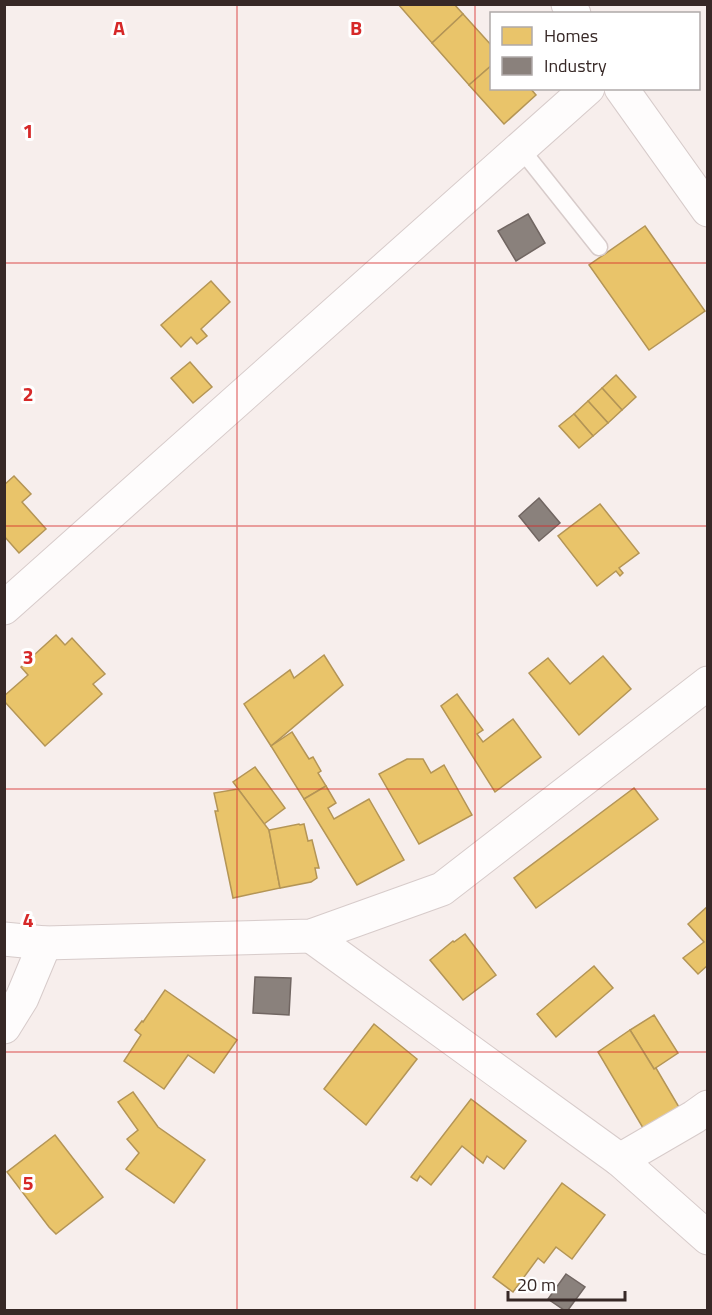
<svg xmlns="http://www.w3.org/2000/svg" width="712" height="1315" viewBox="0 0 712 1315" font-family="'Titillium Web',sans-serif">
  <rect width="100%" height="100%" fill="#f7eeec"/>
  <g fill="#e9c46a" stroke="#b49556" stroke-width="1.5">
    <polygon points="398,4 454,4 463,14 432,43"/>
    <polygon points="463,14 492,46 492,65 469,85 432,43"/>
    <polygon points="492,65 492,88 530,88 536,95 504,124 469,85"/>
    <polygon points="645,226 705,311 649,350 589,265"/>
    <polygon points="211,281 230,302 201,329 207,336 197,344 191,337 181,347 161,325"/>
    <polygon points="190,362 212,387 193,403 171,378"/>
    <polygon points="616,375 636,397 622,410 602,388"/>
    <polygon points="602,388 622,410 608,423 588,401"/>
    <polygon points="588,401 608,423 593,436 574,414"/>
    <polygon points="574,414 593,436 579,448 559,426"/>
    <polygon points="14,476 31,494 22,502 46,529 19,553 4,536 4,485"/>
    <polygon points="600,504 639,553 619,568 623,573 620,576 616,571 597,586 558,536"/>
    <polygon points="56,635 65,645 72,638 105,674 93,684 102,694 45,746 4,701 4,696 28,675 21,667"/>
    <polygon points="324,655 343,685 271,746 244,704 290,670 294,678"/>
    <polygon points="603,656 631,689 579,735 529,673 548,658 570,684"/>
    <polygon points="457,694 483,730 477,734 483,742 513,719 541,757 495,792 441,706"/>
    <polygon points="292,732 309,759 313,757 321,771 318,773 326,786 304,799 271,746"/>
    <polygon points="407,759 423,759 431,773 444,765 472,815 419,844 379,774"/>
    <polygon points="255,767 285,808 264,824 233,782"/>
    <polygon points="326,786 336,803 328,808 334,819 369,799 404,860 357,885 304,799"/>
    <polygon points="634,788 658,819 536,908 514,878"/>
    <polygon points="238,789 269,830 280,888 233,898 215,811 218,811 214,793"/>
    <polygon points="299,824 300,825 304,824 308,841 312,840 319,868 315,868 317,878 311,882 280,888 269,830"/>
    <polygon points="708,906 708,965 698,974 683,958 704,942 688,924"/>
    <polygon points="465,934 496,975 463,1000 430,960 453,941 454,942"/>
    <polygon points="594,966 613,988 556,1037 537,1014"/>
    <polygon points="165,990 237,1040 214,1073 188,1055 164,1089 124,1061 141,1035 135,1030 142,1021 143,1022"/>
    <polygon points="654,1015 678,1053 654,1069 630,1030"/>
    <polygon points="374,1024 417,1059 366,1125 324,1089"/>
    <polygon points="630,1030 654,1069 656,1068 683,1114 646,1133 598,1052"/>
    <polygon points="133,1092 158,1127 205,1160 174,1203 126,1169 139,1153 127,1139 138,1130 118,1102"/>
    <polygon points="471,1099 526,1141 504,1169 487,1156 483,1163 462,1146 431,1185 420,1176 417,1181 411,1177"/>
    <polygon points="55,1135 103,1197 56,1234 49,1227 7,1172"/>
    <polygon points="562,1183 605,1215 572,1259 556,1247 544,1263 538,1258 513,1292 493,1277"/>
  </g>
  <g fill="#8a817c" stroke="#716662" stroke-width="1.5">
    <polygon points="528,214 545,243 516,261 498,231"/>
    <polygon points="539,498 560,523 539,541 519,516"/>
    <polygon points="255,977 291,978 289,1015 253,1013"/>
    <polygon points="566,1274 585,1287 568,1310 564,1310 548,1299"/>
  </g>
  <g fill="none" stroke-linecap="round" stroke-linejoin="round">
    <defs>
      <polyline id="service" points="521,149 599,247"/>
      <g id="minor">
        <polyline points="4,608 588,88"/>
        <polyline points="311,936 620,1160 708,1238"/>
        <polyline points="4,939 45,943 311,936 442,889 708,683"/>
        <polyline points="4,1027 22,998 45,943"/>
        <polyline points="620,1160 694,1117 708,1107"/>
      </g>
      <g id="tertiary">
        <polyline points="568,4 574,14"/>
        <polyline points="621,88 708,210"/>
      </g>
    </defs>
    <use href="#service" stroke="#d7cbca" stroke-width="19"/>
    <use href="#minor" stroke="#d7cbca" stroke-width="35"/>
    <use href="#tertiary" stroke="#d7cbca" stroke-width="35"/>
    <use href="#service" stroke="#fefcfc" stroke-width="16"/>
    <use href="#minor" stroke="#fefcfc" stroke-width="33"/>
    <use href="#tertiary" stroke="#fefcfc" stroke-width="33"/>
  </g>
  <path fill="none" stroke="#d62828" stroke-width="1.5" stroke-opacity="0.55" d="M237,4v1306M475,4v1306M4,263h704M4,526h704M4,789h704M4,1052h704"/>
  <g font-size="20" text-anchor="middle" font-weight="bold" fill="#d62828" stroke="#fff" stroke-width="6" stroke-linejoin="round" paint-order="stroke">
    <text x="119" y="35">A</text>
    <text x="356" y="35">B</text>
    <text x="28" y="138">1</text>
    <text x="28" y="401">2</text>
    <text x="28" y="664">3</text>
    <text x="28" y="927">4</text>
    <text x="28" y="1190">5</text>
  </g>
  <rect width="712" height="1315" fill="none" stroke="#372826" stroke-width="12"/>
  <rect x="490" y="12" width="210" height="78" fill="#ffffff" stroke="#afa9a8" stroke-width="1.5"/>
  <rect x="502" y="27" width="30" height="18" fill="#e9c46a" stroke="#afa9a8" stroke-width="1.5"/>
  <text x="544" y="42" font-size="18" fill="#372826">Homes</text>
  <rect x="502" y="57" width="30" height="18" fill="#8a817c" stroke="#afa9a8" stroke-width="1.5"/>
  <text x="544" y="72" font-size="18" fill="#372826">Industry</text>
  <path d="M508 1291v9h117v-9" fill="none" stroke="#372826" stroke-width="3"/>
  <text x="517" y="1291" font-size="18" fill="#372826" stroke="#ffffff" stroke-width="4.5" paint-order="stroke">20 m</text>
</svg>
